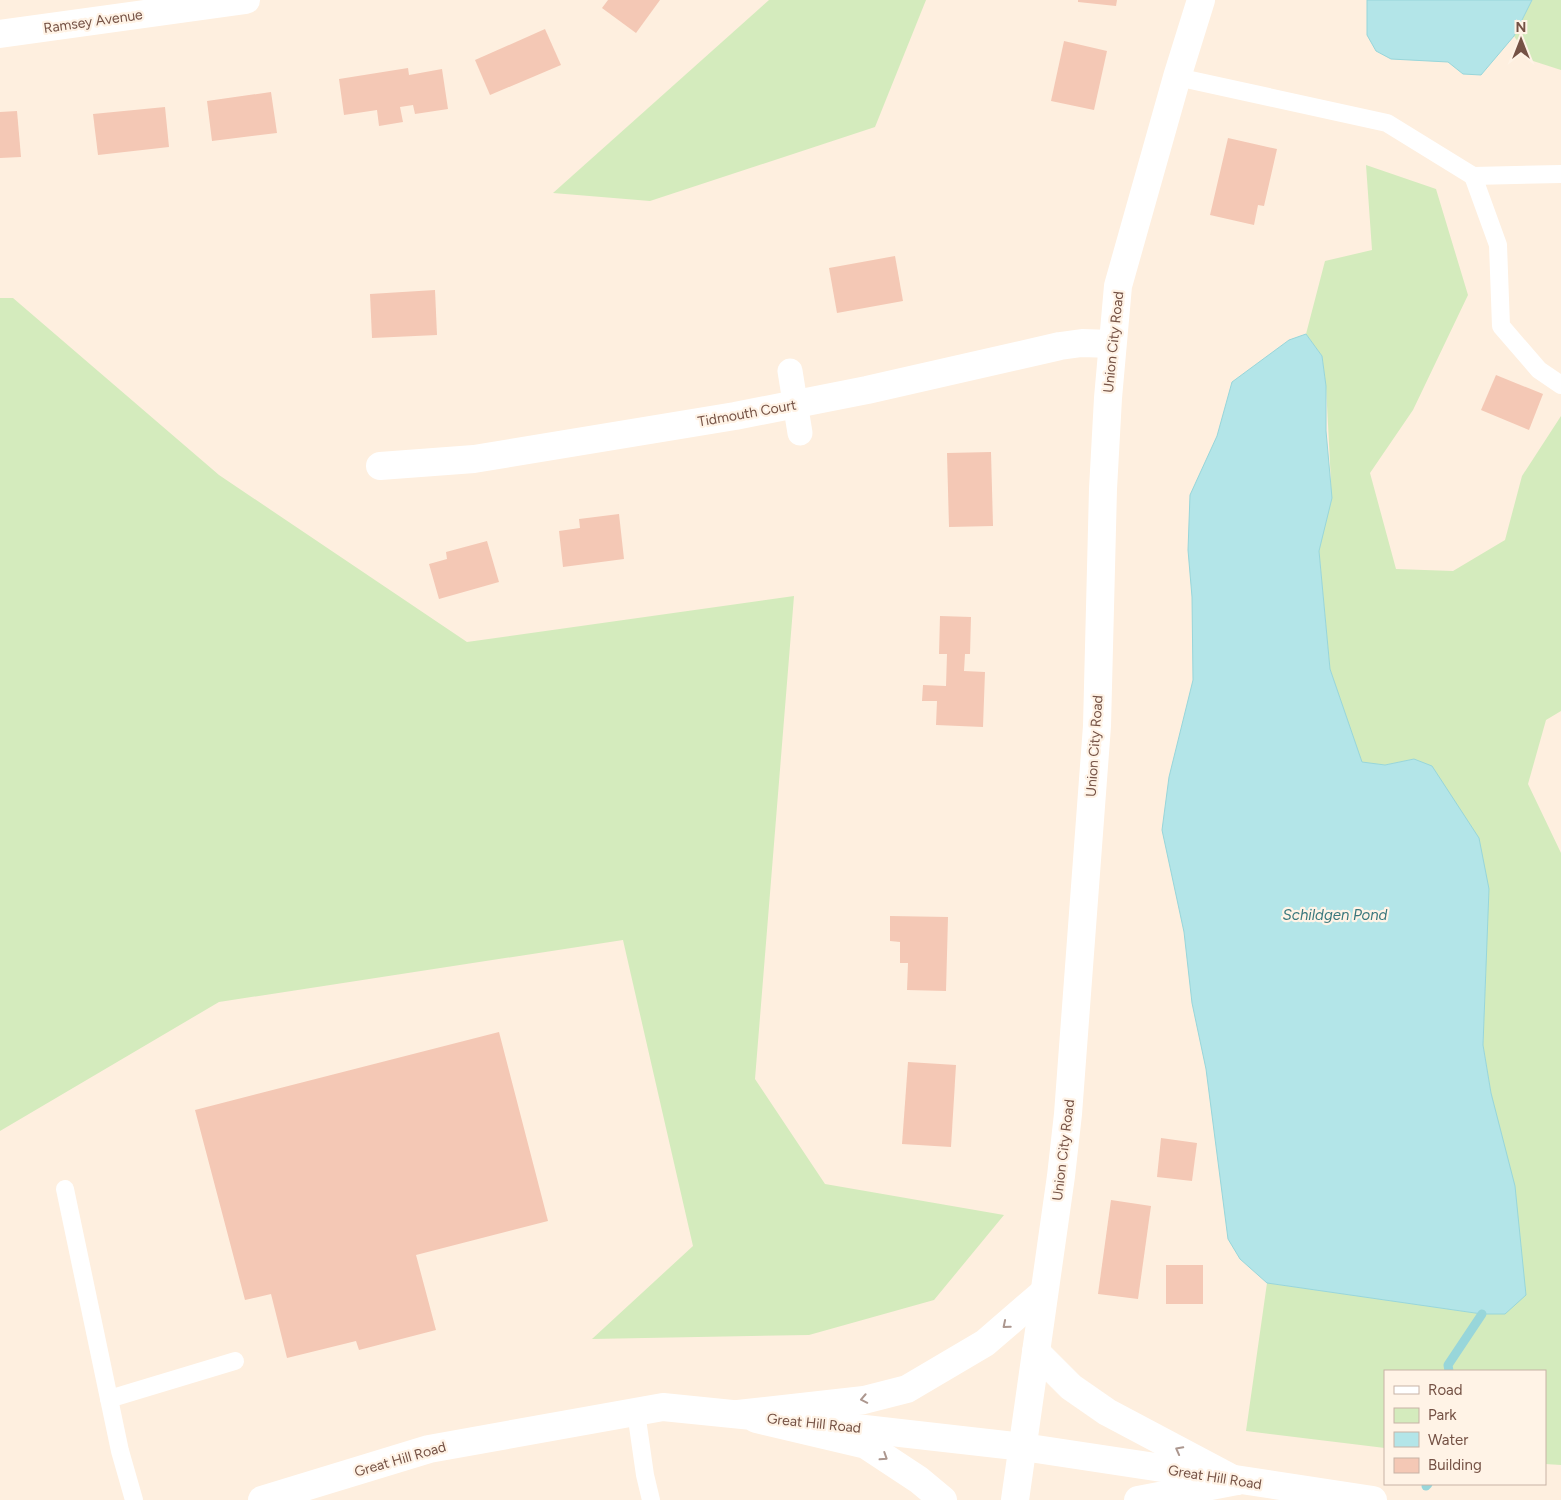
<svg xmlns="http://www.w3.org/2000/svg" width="1561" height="1500" viewBox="0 0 1561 1500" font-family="Figtree,sans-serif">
  <rect width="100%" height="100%" fill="#feefdf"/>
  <g fill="#d4ebbd">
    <polygon points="769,0 926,0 875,127 650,201 553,193"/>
    <polygon points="1532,0 1561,0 1561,70 1530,60 1514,36"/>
    <polygon points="1366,165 1436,189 1468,295 1413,410 1370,473 1396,569 1453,571 1505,540 1522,476 1561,416 1561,711 1546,720 1528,784 1561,853 1561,1465 1545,1464 1545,1371 1385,1371 1385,1448 1246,1431 1267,1283 1483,1314 1491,1093 1483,1045 1486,969 1414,759 1385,765 1362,763 1330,669 1319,551 1331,482 1326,386 1322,356 1306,334 1325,261 1372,250"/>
    <polygon points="0,298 13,298 219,475 467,642 794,596 755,1079 825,1184 1004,1215 934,1300 809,1335 592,1339 693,1246 623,940 219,1002 0,1131"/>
  </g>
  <g fill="#b3e5e8" stroke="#98d6da">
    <polygon points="1367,0 1532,0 1514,36 1481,75 1463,74 1448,62 1391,59 1376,51 1367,35"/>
    <polygon points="1306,334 1322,356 1326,386 1326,431 1332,498 1319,551 1330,669 1362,762 1385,765 1414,759 1432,766 1479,838 1489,889 1483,1045 1491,1093 1515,1186 1526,1295 1505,1314 1482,1314 1267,1283 1240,1259 1228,1239 1206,1069 1192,1003 1184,932 1162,830 1169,777 1193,680 1192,597 1188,550 1190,495 1217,436 1232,382 1289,340"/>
  </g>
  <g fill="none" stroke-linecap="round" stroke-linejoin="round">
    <g stroke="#98d6da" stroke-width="9">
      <polyline points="1449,1371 1448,1365 1482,1314"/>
      <polyline points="1426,1486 1428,1484"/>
    </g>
  </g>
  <g fill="#f4c8b5">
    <polygon points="608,0 660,0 636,33 602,8"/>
    <polygon points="1078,0 1117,0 1116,6 1078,2"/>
    <polygon points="545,29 561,65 490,95 475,60"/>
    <polygon points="1064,41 1107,51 1094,110 1051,101"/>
    <polygon points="408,68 409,75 442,69 448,109 415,114 413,105 400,107 403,122 379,126 377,110 344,115 339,79"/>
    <polygon points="271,92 277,133 212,141 207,101"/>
    <polygon points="165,107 169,147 98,155 93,114"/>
    <polygon points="17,111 21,157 0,158 0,112"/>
    <polygon points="1228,138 1277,149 1264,206 1258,205 1254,225 1210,215"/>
    <polygon points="895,256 903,301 837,313 829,268"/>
    <polygon points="435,290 437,335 372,338 370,294"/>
    <polygon points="1496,375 1543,394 1529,430 1481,410"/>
    <polygon points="991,452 993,526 949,527 947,453"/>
    <polygon points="619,514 624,559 563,567 559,531 580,528 579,519"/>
    <polygon points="487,541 499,582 439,599 429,564 447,559 446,552"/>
    <polygon points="940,616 971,617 970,654 965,654 964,671 985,672 983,727 936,725 937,701 922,701 923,685 946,686 947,654 939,654"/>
    <polygon points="890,916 948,917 946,991 907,990 908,963 900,963 900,942 890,941"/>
    <polygon points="499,1032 548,1221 416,1255 436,1330 359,1350 356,1341 287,1358 271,1294 245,1300 195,1110"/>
    <polygon points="908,1062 956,1065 951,1147 902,1144"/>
    <polygon points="1161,1138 1197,1143 1192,1181 1157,1177"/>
    <polygon points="1111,1200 1151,1206 1138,1299 1098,1294"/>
    <rect x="1166" y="1265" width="37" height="39"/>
  </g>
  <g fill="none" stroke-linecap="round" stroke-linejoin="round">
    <g stroke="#fff" stroke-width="18">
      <polyline points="1177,77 1387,123 1473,176 1561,174"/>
      <polyline points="1473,176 1498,245 1501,326 1539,370 1561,385"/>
      <polyline points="65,1189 120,1451 134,1500"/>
      <polyline points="109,1399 235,1361"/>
      <polyline points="636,1412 645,1475 651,1500"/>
    </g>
    <polyline stroke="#fff" stroke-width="25" points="790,371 800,433"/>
    <g stroke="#fff" stroke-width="28">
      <polyline points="0,34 246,0"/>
      <polyline points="380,466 474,459 735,416 867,390 1060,346 1082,343 1112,344"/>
      <polyline points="812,1423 1023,1447 1373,1500"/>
      <polyline points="262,1500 429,1449 663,1407 762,1417"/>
    </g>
    <g stroke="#fff" stroke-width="28">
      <polyline points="1036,1352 1071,1387 1107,1412 1237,1481"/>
      <polyline points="738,1414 864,1400 907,1389 985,1343 1043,1293"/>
      <polyline points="756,1419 866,1445 919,1480 943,1500"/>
      <polyline points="1015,1500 1061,1176 1068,1114 1097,726 1103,489 1108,398 1118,286 1177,77 1201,0"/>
      <polyline points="1138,1500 1237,1481"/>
    </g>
  </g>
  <defs><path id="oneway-chevron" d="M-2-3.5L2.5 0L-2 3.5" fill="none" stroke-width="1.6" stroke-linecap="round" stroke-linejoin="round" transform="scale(1.25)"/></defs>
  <g stroke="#ac978f">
    <use href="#oneway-chevron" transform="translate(1006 1325) rotate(140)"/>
    <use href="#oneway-chevron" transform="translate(864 1399) rotate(169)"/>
    <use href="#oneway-chevron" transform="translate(1179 1450) rotate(-152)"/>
    <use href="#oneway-chevron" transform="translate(884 1457) rotate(33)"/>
  </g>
  <g text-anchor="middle" stroke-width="4.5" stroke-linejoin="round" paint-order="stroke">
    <g font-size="14" fill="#755245" stroke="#fff3e6">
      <text transform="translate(93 21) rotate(-8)" y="5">Ramsey Avenue</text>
      <text transform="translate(1113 342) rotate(-84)" y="5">Union City Road</text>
      <text transform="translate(747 413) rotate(-10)" y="5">Tidmouth Court</text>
      <text transform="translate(1094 746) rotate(-86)" y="5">Union City Road</text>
      <text transform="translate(1063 1150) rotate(-83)" y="5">Union City Road</text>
      <text transform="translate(814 1423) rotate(6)" y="5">Great Hill Road</text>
      <text transform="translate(400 1459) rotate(-16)" y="5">Great Hill Road</text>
      <text transform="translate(1215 1477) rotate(9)" y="5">Great Hill Road</text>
    </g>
    <g font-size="15" font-style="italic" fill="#39777c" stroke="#fff3e6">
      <text x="1335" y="920">Schildgen Pond</text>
    </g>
  </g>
  <rect x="1384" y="1370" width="162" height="115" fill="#fff3e6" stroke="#c8b3a6"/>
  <rect x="1394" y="1386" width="25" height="8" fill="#ffffff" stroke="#c8b3a6"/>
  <text x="1428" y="1395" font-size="15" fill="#755245">Road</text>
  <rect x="1394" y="1408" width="25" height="15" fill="#d4ebbd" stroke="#c8b3a6"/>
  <text x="1428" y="1420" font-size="15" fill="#755245">Park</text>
  <rect x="1394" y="1432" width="25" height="15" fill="#b3e5e8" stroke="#c8b3a6"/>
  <text x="1428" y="1445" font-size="15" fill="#755245">Water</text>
  <rect x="1394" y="1458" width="25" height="15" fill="#f4c8b5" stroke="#c8b3a6"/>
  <text x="1428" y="1470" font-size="15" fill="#755245">Building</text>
  <g transform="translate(1521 40)" stroke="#fff3e6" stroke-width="4" paint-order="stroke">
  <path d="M0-4L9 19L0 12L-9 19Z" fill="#755245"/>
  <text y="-8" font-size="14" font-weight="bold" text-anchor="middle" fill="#755245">N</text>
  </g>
</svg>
